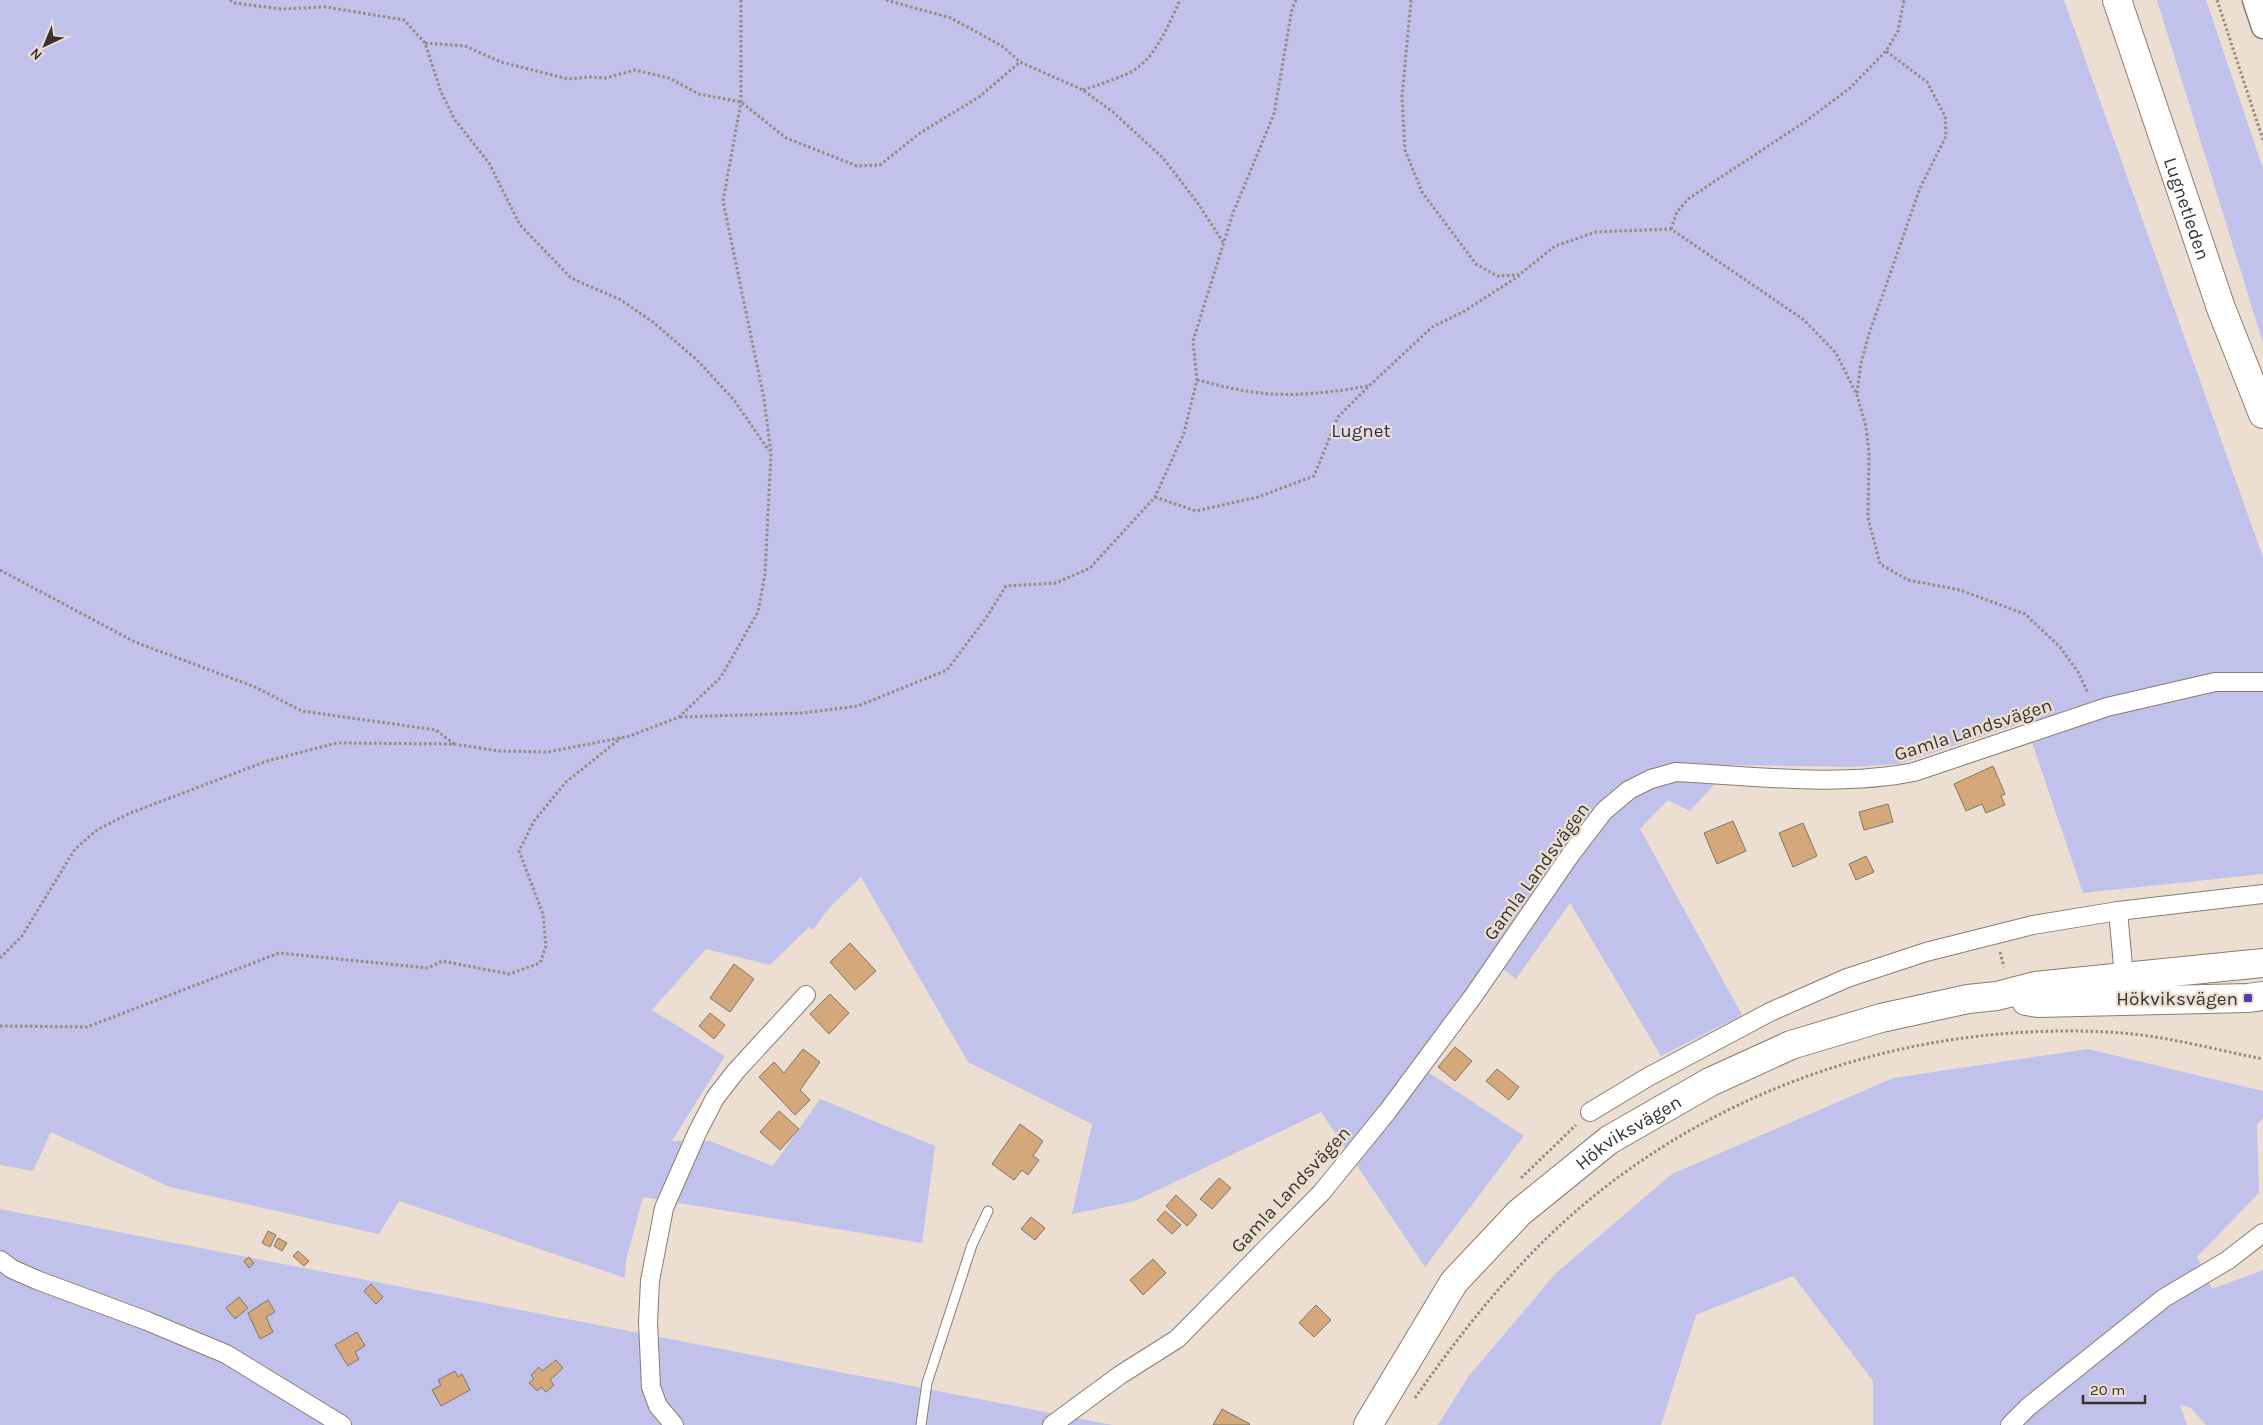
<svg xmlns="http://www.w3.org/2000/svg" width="2263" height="1425" viewBox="0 0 2263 1425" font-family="Karla,sans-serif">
  <rect width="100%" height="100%" fill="#ecdfd1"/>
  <g fill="#c0c2ec">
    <polygon points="0,0 2064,0 2263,557 2263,874 2083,893 2025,722 1899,764 1854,767 1732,765 1690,811 1668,800 1640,829 1742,1015 1661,1056 1570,903 1516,979 1492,960 1416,1064 1524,1136 1425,1267 1321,1112 1135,1201 1072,1214 1092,1124 968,1062 861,877 829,908 813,930 809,927 770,965 706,949 652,1010 725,1056 672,1141 710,1141 773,1166 820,1099 935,1146 922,1243 643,1197 626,1260 625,1278 399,1201 379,1234 170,1187 51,1132 33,1171 0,1165"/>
    <polygon points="2157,0 2206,0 2263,169 2263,343"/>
    <polygon points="2088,1049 2263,1091 2263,1118 2257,1125 2259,1193 2197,1257 2212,1289 2263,1270 2263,1425 2206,1425 2191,1408 2180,1405 2187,1425 1873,1425 1873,1381 1793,1276 1696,1315 1661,1425 1438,1425 1468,1377 1556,1273 1672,1174 1893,1078"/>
    <polygon points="0,1209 1113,1425 0,1425"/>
  </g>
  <g fill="#d4a87a" stroke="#807468">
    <polygon points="1993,766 2005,794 2001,796 2005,805 1986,813 1982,804 1966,811 1954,784"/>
    <polygon points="1888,804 1893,822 1864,830 1859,812"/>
    <polygon points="1733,821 1746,851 1717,864 1704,833"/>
    <polygon points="1803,823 1817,856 1793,867 1779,833"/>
    <polygon points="1866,856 1874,872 1856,880 1849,864"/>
    <polygon points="850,943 876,971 855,990 830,962"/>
    <polygon points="734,964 754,979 730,1012 710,998"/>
    <polygon points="830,994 849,1013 829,1034 810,1014"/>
    <polygon points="710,1013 725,1025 714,1039 699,1026"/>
    <polygon points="1455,1047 1472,1061 1455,1081 1438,1067"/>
    <polygon points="803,1049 820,1062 800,1090 810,1100 795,1115 759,1077 774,1062 784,1073"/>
    <polygon points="1497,1069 1519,1087 1509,1100 1486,1081"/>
    <polygon points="779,1111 799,1129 780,1150 760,1132"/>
    <polygon points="1020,1124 1043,1141 1033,1156 1039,1160 1028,1175 1022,1170 1014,1180 992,1164"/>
    <polygon points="1219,1178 1231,1188 1212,1209 1200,1199"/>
    <polygon points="1176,1195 1197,1215 1187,1226 1166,1206"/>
    <polygon points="1165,1211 1181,1225 1172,1234 1157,1220"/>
    <polygon points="1031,1217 1045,1228 1035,1240 1021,1229"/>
    <polygon points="268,1231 276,1235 270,1247 262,1243"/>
    <polygon points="278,1238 287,1243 282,1251 274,1246"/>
    <polygon points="298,1251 309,1261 304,1266 293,1256"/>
    <polygon points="249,1257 254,1263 249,1268 244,1261"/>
    <polygon points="1153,1259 1166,1273 1143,1295 1130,1280"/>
    <polygon points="371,1284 383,1297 376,1304 364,1291"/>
    <polygon points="239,1297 248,1308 235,1319 226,1308"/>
    <polygon points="268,1300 275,1312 266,1317 273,1332 260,1339 248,1313"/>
    <polygon points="1316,1305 1331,1320 1314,1337 1299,1323"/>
    <polygon points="357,1332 365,1346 355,1352 359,1359 348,1366 335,1345"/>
    <polygon points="556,1360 563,1368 550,1380 554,1385 546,1392 541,1387 537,1391 529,1383 534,1379 531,1375 539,1367 542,1371"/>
    <polygon points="455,1371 458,1377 462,1374 470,1390 441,1406 432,1390 441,1385 438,1380"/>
    <polygon points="1222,1409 1250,1424 1249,1425 1213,1425"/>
  </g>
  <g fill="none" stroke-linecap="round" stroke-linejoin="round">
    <defs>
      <polyline id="service" points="921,1425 927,1383 972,1245 988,1211"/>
      <g id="minor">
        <polyline points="2118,911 2124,977"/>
        <polyline points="1590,1112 1648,1077 1770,1012 1847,978 1926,952 2033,925 2118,911 2263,894"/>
        <polyline points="0,1260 12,1269 37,1280 147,1321 226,1354 342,1425"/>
        <polyline points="674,1425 658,1406 651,1387 648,1322 650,1281 664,1208 697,1133 715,1098 736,1071 806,995"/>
        <path d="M1052,1425l68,-50 57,-36 145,-147 65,-80 87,-117 97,-141 33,-43 25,-21 22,-11 25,-7c77,4 163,15 238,0l193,-65 108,-25h48"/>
        <polyline points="2010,1425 2028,1407 2164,1298 2228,1260 2263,1233"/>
      </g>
      <polyline id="tertiary" points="2254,0 2263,27"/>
      <g id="primary">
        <polyline points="2026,1001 2038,1003 2248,998 2263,996"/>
        <path id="s1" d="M1368,1425l86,-143 65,-69 90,-73 101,-58 81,-37 90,-27 87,-19 29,-3 38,-10 228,-23"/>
      </g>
      <g id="trunk">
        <path id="s2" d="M2117,0l104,308 42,106"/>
      </g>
    </defs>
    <use href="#service" stroke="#897d71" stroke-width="11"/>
    <use href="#minor" stroke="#897d71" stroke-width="20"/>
    <use href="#tertiary" stroke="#897d71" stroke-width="25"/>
    <use href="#primary" stroke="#897d71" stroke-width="30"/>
    <use href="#trunk" stroke="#897d71" stroke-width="30"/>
    <g stroke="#948b81" stroke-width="3" stroke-dasharray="2.5 2.5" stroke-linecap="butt">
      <polyline points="230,0 234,3 282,9 326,7 404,20 425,43 441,92 455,120 489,163 520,225 571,278 621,300 653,322 697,360 734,400 769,451"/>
      <polyline points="886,0 951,18 1002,46 1020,62 1083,90 1113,112 1163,158 1197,202 1223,242"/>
      <polyline points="1411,0 1402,97 1405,150 1422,192 1476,264 1497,276 1519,275 1555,246 1596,232 1671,229 1804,320 1836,353 1857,395 1866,427 1869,453 1868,518 1880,564 1908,580 1960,590 2025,614 2060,647 2078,672 2088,693"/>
      <polyline points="2217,0 2263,140"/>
      <polyline points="425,43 465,46 501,62 568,79 590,77 606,78 635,70 669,78 699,94 741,102 786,138 857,166 880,165 920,133 979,97 1020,62"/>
      <path d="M1083,90c15,-5 30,-10 44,-16 27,-12 41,-48 53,-74"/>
      <polyline points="1671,229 1677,212 1688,199 1806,121 1850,88 1886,51 1898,31 1904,0"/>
      <path d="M1197,380c21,5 43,11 64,13 35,4 72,-1 107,-7"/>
      <polyline points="1857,393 1861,363 1869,334 1920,188 1946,136 1945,116 1927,82 1886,51"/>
      <polyline points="1155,497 1196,511 1258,497 1314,476 1338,417 1369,386 1432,327 1463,312 1519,276"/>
      <polyline points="0,570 135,642 255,687 302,711 436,730 454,744"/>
      <polyline points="680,717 803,713 858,706 947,670 986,618 1006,586 1056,583 1090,568 1155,497 1184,433 1197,380 1193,341 1233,213 1274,114 1292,9 1296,0"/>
      <polyline points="2000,952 2004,967"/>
      <polyline points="0,958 22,936 75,849 97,830 128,814 267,761 337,743 454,744 499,751 548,752 630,736 679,717 721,677 758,612 765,574 771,453 764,399 723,201 741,102 741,0"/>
      <polyline points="0,1026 87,1027 279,953 428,968 442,961 509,974 540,963 546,946 543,914 519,851 534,821 566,782 621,738"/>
      <polyline points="1521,1178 1576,1125"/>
      <path d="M1415,1398c49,-70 103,-138 168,-193 150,-126 345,-186 540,-172 47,4 94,17 140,26"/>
    </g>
    <use href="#service" stroke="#fff" stroke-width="9"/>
    <use href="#minor" stroke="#fff" stroke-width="18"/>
    <use href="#tertiary" stroke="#fff" stroke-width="22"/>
    <use href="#primary" stroke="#fff" stroke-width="28"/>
    <use href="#trunk" stroke="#fff" stroke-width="28"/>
  </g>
  <rect fill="#4d3eb5" stroke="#ecdfd1" stroke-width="2" x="2243" y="993" width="10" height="10" rx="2.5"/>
  <g text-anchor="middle" stroke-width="4.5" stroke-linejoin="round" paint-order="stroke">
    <g font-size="19" fill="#38332e" stroke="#ecdfd1">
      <text dy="7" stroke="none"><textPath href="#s2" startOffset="220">Lugnetleden</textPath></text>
      <text transform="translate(1973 729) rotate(-18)" y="7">Gamla Landsvägen</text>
      <text transform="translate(1536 871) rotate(-54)" y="7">Gamla Landsvägen</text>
      <text dy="7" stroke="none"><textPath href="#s1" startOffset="398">Hökviksvägen</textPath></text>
      <text transform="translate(1290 1189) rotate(-47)" y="7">Gamla Landsvägen</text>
    </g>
    <g font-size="19" fill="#2e2869" stroke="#ecdfd1">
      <text x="1361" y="437">Lugnet</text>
    </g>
    <g font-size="19" fill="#38332e" stroke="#ecdfd1" text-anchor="end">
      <text x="2238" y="1005">Hökviksvägen</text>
    </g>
  </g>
  <g transform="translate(45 45) rotate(224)" stroke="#ecdfd1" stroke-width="4" paint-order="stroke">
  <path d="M0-4L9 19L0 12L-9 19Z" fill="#38332e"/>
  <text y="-8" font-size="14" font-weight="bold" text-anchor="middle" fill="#38332e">N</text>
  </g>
  <path d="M2083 1395v8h62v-8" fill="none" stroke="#38332e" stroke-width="2.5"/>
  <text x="2090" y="1395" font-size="15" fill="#38332e" stroke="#ecdfd1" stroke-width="4" paint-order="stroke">20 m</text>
</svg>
